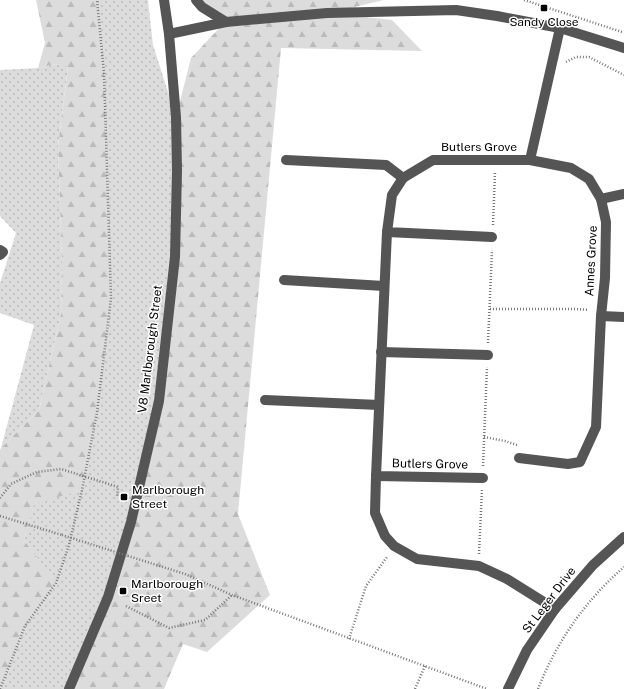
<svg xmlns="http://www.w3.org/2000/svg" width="624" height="689" viewBox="0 0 624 689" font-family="'Public Sans',sans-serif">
  <defs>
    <pattern id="grass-dots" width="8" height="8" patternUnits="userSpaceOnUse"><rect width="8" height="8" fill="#dcdcdc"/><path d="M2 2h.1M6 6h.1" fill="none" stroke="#bbb" stroke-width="1.8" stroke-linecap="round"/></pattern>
    <pattern id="forest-firs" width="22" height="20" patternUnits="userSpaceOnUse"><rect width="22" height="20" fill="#dcdcdc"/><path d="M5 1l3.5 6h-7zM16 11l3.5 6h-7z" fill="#bbb"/></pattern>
  </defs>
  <rect width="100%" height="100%" fill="#fff"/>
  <g fill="url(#grass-dots)">
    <polygon points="97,0 148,0 153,45 176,117 175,257 159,401 131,522 69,689 0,689 25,626 55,583 24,540 34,503 82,490 97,412 111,298 104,73"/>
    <polygon points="55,64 68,66 58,146 62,263 61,314 39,410 1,448 34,325 0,313 0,283 16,233 0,216 0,70 38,68"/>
  </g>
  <g fill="url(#forest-firs)">
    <polygon points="36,0 97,0 104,73 111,298 97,412 82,490 34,504 24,540 56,583 25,626 0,689 0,450 1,448 39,410 61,314 62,263 58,146 68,67 55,64 38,68 45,43"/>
    <polygon points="196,0 384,0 329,13 392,20 422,51 281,48 238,514 270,595 207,652 183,644 164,689 69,689 108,597 159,401 175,257 176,117 191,58 225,22"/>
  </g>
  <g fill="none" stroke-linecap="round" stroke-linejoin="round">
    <g stroke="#777" stroke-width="2.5" stroke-dasharray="1 2" stroke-linecap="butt">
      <polyline points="524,0 622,32"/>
      <polyline points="566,62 576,57 589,57 624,75"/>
      <polyline points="493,225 495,172"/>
      <polyline points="490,309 576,309 589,310"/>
      <polyline points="488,343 492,250"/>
      <polyline points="484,437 505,441 517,445"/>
      <polyline points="483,466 487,367"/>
      <polyline points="0,498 11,484 37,472 61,469 118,487 117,497"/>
      <polyline points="0,516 62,535"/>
      <polyline points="479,554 482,489"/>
      <polyline points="185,574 232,595 487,689"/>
      <polyline points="126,606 169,628 205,620 232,595"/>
      <polyline points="349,639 366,586 387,557"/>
      <polyline points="0,689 25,626 56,583 69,545 82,490 97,412 111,298 104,73 97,0"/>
      <polyline points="415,689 425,666"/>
      <path d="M538,689c19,-48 47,-88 86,-122"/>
    </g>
    <g stroke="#555" stroke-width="10">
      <polyline points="196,0 202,7 226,22"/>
      <polyline points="169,34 226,22 327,13 456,10 497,16 560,28 624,48"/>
      <polyline points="286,160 386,165 403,178"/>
      <polyline points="601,199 624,194"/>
      <polyline points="387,232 376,476 483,478"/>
      <polyline points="492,237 387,232 392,195 403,178 433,160 530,160 560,28"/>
      <polyline points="0,250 3,252 0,255"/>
      <polyline points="284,280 384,286"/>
      <polyline points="601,316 624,317"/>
      <polyline points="381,352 488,355"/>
      <polyline points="265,400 379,405"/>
      <polyline points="519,458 568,464 580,462 596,427 601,316 605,278 606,222 601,199 589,179 571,168 530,160"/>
      <polyline points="376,476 375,513 385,536 394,546 417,559 479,566 507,579 555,609"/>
      <polyline points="69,689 108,597 131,522 159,401 175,257 177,171 176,117 169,34 164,0"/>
      <polyline points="508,689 527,650 555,609 593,565 624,537"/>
    </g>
    <polyline stroke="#777" stroke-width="2.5" stroke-dasharray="1 2" stroke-linecap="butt" points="62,535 185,574"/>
  </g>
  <g fill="#000" stroke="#fff" stroke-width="1.5">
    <rect x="540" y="4" width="8" height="8" rx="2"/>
    <rect x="120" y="493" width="8" height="8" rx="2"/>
    <rect x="119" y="587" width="8" height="8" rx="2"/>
  </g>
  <g text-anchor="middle" stroke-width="3" stroke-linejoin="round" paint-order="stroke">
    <g font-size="12" fill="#000" stroke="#fff" text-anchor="start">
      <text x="544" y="26" text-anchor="middle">Sandy Close</text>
      <text x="132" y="494">Marlborough<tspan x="132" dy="14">Street</tspan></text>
      <text x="131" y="588">Marlborough<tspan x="131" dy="14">Sreet</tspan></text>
    </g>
    <g font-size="12" fill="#000" stroke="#fff">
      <text x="479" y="151">Butlers Grove</text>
      <text transform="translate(591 261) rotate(-87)" y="4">Annes Grove</text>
      <text transform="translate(150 349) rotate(-83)" y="4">V8 Marlborough Street</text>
      <text transform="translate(430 464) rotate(1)" y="4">Butlers Grove</text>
      <text transform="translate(549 600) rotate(-53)" y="4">St Leger Drive</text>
    </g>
  </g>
</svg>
